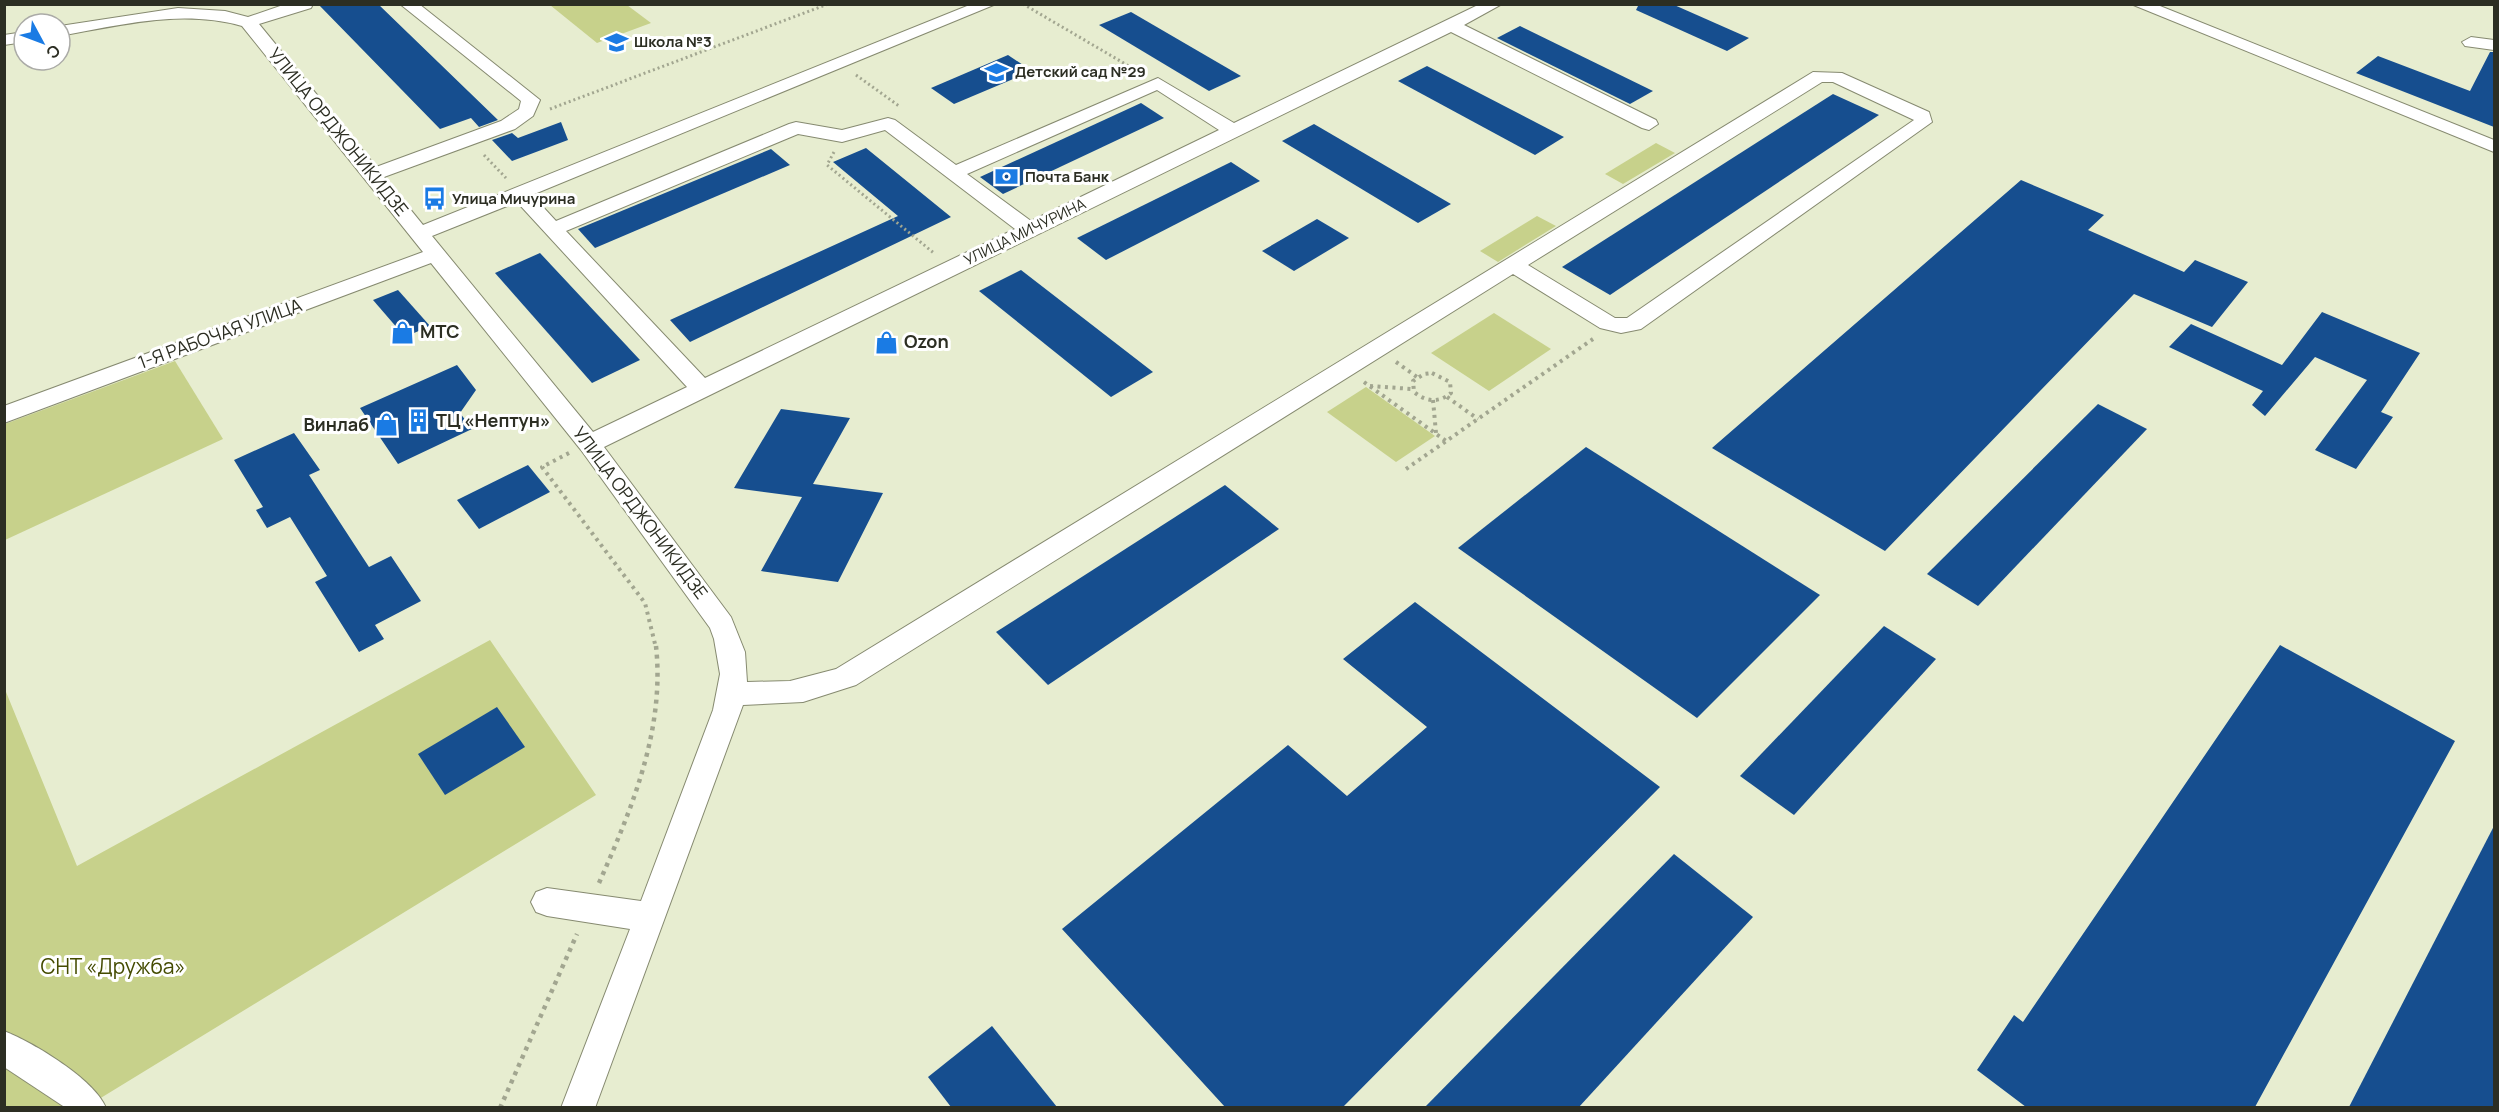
<svg xmlns="http://www.w3.org/2000/svg" width="2499" height="1112" viewBox="0 0 2499 1112" font-family="Manrope,sans-serif">
  <rect width="100%" height="100%" fill="#e7edd0"/>
  <g fill="#c7d18b">
    <polygon points="550,5 627,5 651,23 597,43"/>
    <polygon points="1656,143 1675,153 1623,184 1605,174"/>
    <polygon points="1537,216 1556,226 1498,262 1480,251"/>
    <polygon points="1494,313 1551,349 1489,391 1431,353"/>
    <polygon points="175,361 223,439 5,540 5,424"/>
    <polygon points="1366,387 1435,436 1396,462 1327,412"/>
    <polygon points="490,640 596,795 86,1107 5,1107 4,687 77,866"/>
  </g>
  <g fill="#164e8f">
    <polygon points="318,4 378,4 498,120 479,127 471,118 440,129"/>
    <polygon points="1639,4 1672,4 1749,38 1727,51 1636,10"/>
    <polygon points="1131,12 1241,76 1209,91 1099,25"/>
    <polygon points="1520,26 1653,91 1630,104 1497,38"/>
    <polygon points="2490,52 2494,52 2494,127 2356,73 2378,56 2470,91"/>
    <polygon points="1008,55 1032,71 954,104 931,88"/>
    <polygon points="1427,66 1564,137 1535,155 1398,81"/>
    <polygon points="1833,94 1879,115 1610,295 1562,267"/>
    <polygon points="1141,103 1164,118 1003,194 980,177"/>
    <polygon points="561,122 568,140 512,161 492,140 512,133 518,138"/>
    <polygon points="1314,124 1451,204 1418,223 1282,141"/>
    <polygon points="866,148 951,217 690,342 670,320 898,216 833,162"/>
    <polygon points="771,149 790,165 595,248 578,229"/>
    <polygon points="1231,162 1260,181 1106,260 1077,238"/>
    <polygon points="2021,180 2104,215 2088,230 2184,272 2195,260 2248,282 2212,327 2134,294 1885,551 1712,448"/>
    <polygon points="1317,219 1349,238 1294,271 1262,251"/>
    <polygon points="540,253 640,360 592,383 495,273"/>
    <polygon points="1021,270 1153,372 1111,397 979,291"/>
    <polygon points="398,290 430,326 405,337 373,300"/>
    <polygon points="2322,312 2420,353 2381,412 2393,417 2356,469 2315,450 2367,380 2315,357 2265,416 2252,405 2263,391 2169,347 2191,324 2282,365"/>
    <polygon points="457,365 476,390 460,413 472,429 398,464 360,408"/>
    <polygon points="2098,404 2147,429 1978,606 1927,574"/>
    <polygon points="781,409 850,418 813,484 883,493 838,582 761,571 802,497 734,488"/>
    <polygon points="294,433 320,470 309,475 369,567 391,556 421,601 375,625 384,639 359,652 315,582 327,576 290,517 267,528 256,510 263,507 234,460"/>
    <polygon points="1586,447 1820,595 1697,718 1458,548"/>
    <polygon points="528,465 550,492 479,529 457,500"/>
    <polygon points="1225,485 1279,529 1048,685 996,632"/>
    <polygon points="1415,602 1660,787 1343,1107 1225,1107 1062,929 1288,745 1347,796 1427,727 1343,659"/>
    <polygon points="1884,626 1936,659 1794,815 1740,776"/>
    <polygon points="2280,645 2455,741 2255,1107 2026,1107 1977,1070 2014,1015 2023,1022"/>
    <polygon points="497,707 525,747 445,795 418,754"/>
    <polygon points="2494,826 2494,1107 2349,1107"/>
    <polygon points="1674,854 1753,917 1579,1107 1425,1107"/>
    <polygon points="992,1026 1057,1107 951,1107 928,1077"/>
  </g>
  <g fill="none" stroke-linecap="round" stroke-linejoin="round">
    <defs>
      <g id="minor">
        <path d="M286,4h27l-2,4 -52,16 117,143 125,-46 18,-12 2,-8 -121,-97h19l121,96 -7,16 -18,13 -131,48 39,48 549,-221h24l-464,191 24,26 233,-97 7,-2 46,8 46,-12 7,2 61,45 202,-87 76,45 246,-119h22l-38,21 192,95 2,4 -9,6 -7,-2 -191,-96 -847,415 127,170 14,35 2,30 43,-1 46,-12 977,-597 29,1 87,39 3,10 -291,207 -20,4 -21,-5 -87,-54 -657,411 -53,17 -60,3 -148,403h-34l69,-179 -83,-13 -11,-4 -5,-10 5,-10 11,-4 94,13 72,-191 7,-36 -6,-35 -4,-11 -129,-178 -150,-187 -427,160v-17l419,-154 -181,-226c-61,-17 -121,-1 -182,10v-10l118,-18 47,3 23,6zM1822,82h11l81,38 -287,198h-12l-87,-53zM1157,90l62,40 -188,91 -64,-47zM885,130l130,99 -310,149 -139,-147 232,-97 44,8zM517,202l170,185 -94,45 -161,-196z"/>
        <polygon points="2131,4 2155,4 2494,140 2494,152"/>
        <polygon points="24,32 24,42 4,45 4,35"/>
        <polygon points="2471,37 2494,40 2494,50 2465,46 2462,42"/>
        <path d="M4,1031c30,12 90,48 102,77h-40l-62,-41z"/>
      </g>
    </defs>
    <use href="#minor" stroke="#868a70" stroke-width="2"/>
    <g stroke="#a2a690" stroke-width="3" stroke-dasharray="2 3" stroke-linecap="butt">
      <polyline points="1023,4 1139,72"/>
      <polyline points="856,75 899,106"/>
      <polyline points="550,109 828,4"/>
      <polyline points="834,152 827,165 935,254"/>
      <polyline points="484,155 506,178"/>
    </g>
    <g stroke="#a2a690" stroke-width="4" stroke-dasharray="3 4.5" stroke-linecap="butt">
      <polyline points="1396,362 1417,377"/>
      <path d="M1432,373l18,9 1,11c-12,10 -25,9 -37,-1l-1,-11 11,-7z"/>
      <polyline points="1364,382 1446,441"/>
      <polyline points="1370,386 1412,389"/>
      <polyline points="1447,397 1478,419"/>
      <polyline points="1433,400 1436,433"/>
      <polyline points="569,453 542,467 645,603 656,648"/>
      <polyline points="1406,469 1593,339"/>
    </g>
    <g stroke="#a2a690" stroke-width="4.5" stroke-dasharray="4 5" stroke-linecap="butt">
      <path d="M599,883c33,-75 66,-153 57,-237"/>
      <polyline points="500,1108 577,934"/>
    </g>
    <use href="#minor" fill="#fff" fill-rule="evenodd"/>
  </g>
  <defs>
    <symbol id="school-bare" viewBox="-9 -9 18 18"><path d="M0-5L7-2L0 1L-7-2ZM-4 1L0 2.5L4 1V4Q0 6-4 4Z" fill="#1a7be4" stroke="#fff" stroke-width="2.5" paint-order="stroke"/></symbol>
    <symbol id="bank-bare" viewBox="-9 -9 18 18"><path d="M-6-4H6V4H-6ZM0-2.3a2.3 2.3 0 1 0 0 4.6a2.3 2.3 0 1 0 0-4.6Z" fill="#1a7be4" stroke="#fff" stroke-width="2.5" paint-order="stroke"/></symbol>
    <symbol id="bus-bare" viewBox="-9 -9 18 18"><path d="M-5-6H5V4H4V6H2V4H-2V6H-4V4H-5ZM-3.5-4V0h7V-4ZM-3.5 1.2v1.5H-2V1.2ZM2 1.2v1.5H3.5V1.2Z" fill="#1a7be4" stroke="#fff" stroke-width="2.5" paint-order="stroke"/></symbol>
    <symbol id="shop-bare" viewBox="-9 -9 18 18"><path d="M-5-2.5h2.3a2.7 3.5 0 0 1 5.4 0H5L5.5 6h-11ZM-1.5-2.5h3a1.5 2.3 0 0 0-3 0Z" fill="#1a7be4" stroke="#fff" stroke-width="2.5" paint-order="stroke"/></symbol>
    <symbol id="building-bare" viewBox="-9 -9 18 18"><path d="M-4-6H4V6H1V3H-1V6H-4ZM-2.5-4.3h1.7v1.8h-1.7ZM.8-4.3h1.7v1.8H.8ZM-2.5-1h1.7V.8h-1.7ZM.8-1h1.7V.8H.8Z" fill="#1a7be4" stroke="#fff" stroke-width="2.5" paint-order="stroke"/></symbol>
  </defs>
  <g fill-rule="evenodd">
    <use href="#school-bare" x="600" y="26" width="33" height="33"/>
    <use href="#school-bare" x="980" y="56" width="33" height="33"/>
    <use href="#bank-bare" x="990" y="160" width="33" height="33"/>
    <use href="#bus-bare" x="418" y="182" width="33" height="33"/>
    <use href="#shop-bare" x="386" y="316" width="33" height="33"/>
    <use href="#shop-bare" x="870" y="326" width="33" height="33"/>
    <use href="#building-bare" x="402" y="404" width="33" height="33"/>
    <use href="#shop-bare" x="370" y="408" width="33" height="33"/>
  </g>
  <g text-anchor="middle" stroke-width="6" stroke-linejoin="round" paint-order="stroke">
    <g font-size="15" font-weight="bold" fill="#2c2e23" stroke="#fff" text-anchor="start">
      <text x="634" y="47">Школа №3</text>
      <text x="1015" y="77">Детский сад №29</text>
      <text x="1025" y="182">Почта Банк</text>
      <text x="452" y="204">Улица Мичурина</text>
    </g>
    <g font-size="15" fill="#2c2e23" stroke="#fff">
      <text transform="translate(1025 232) rotate(-26)" y="5">УЛИЦА МИЧУРИНА</text>
    </g>
    <g font-size="18" fill="#2c2e23" stroke="#fff">
      <text transform="translate(338 132) rotate(51)" y="6">УЛИЦА ОРДЖОНИКИДЗЕ</text>
      <text transform="translate(220 334) rotate(-20)" y="6">1-Я РАБОЧАЯ УЛИЦА</text>
      <text transform="translate(640 513) rotate(53)" y="6">УЛИЦА ОРДЖОНИКИДЗЕ</text>
    </g>
    <g font-size="18" font-weight="bold" fill="#2c2e23" stroke="#fff" text-anchor="start">
      <text x="420" y="338">МТС</text>
      <text x="904" y="348">Ozon</text>
      <text x="436" y="427">ТЦ «Нептун»</text>
      <text x="369" y="431" text-anchor="end">Винлаб</text>
    </g>
    <g font-size="21" fill="#444b00" stroke="#fff">
      <text x="113" y="974">СНТ «Дружба»</text>
    </g>
  </g>
  <rect width="2499" height="1112" fill="none" stroke="#2c2e23" stroke-width="12"/>
  <g transform="translate(42 42) rotate(131)"><circle r="28" fill="#ffffff" stroke="#ababa7" stroke-width="1.5"/>
  <path d="M0-4.5L10 22L0 15L-10 22Z" fill="#1a7be4"/>
  <text y="-9" font-size="16" font-weight="bold" text-anchor="middle" fill="#2c2e23">С</text>
  </g>
</svg>
